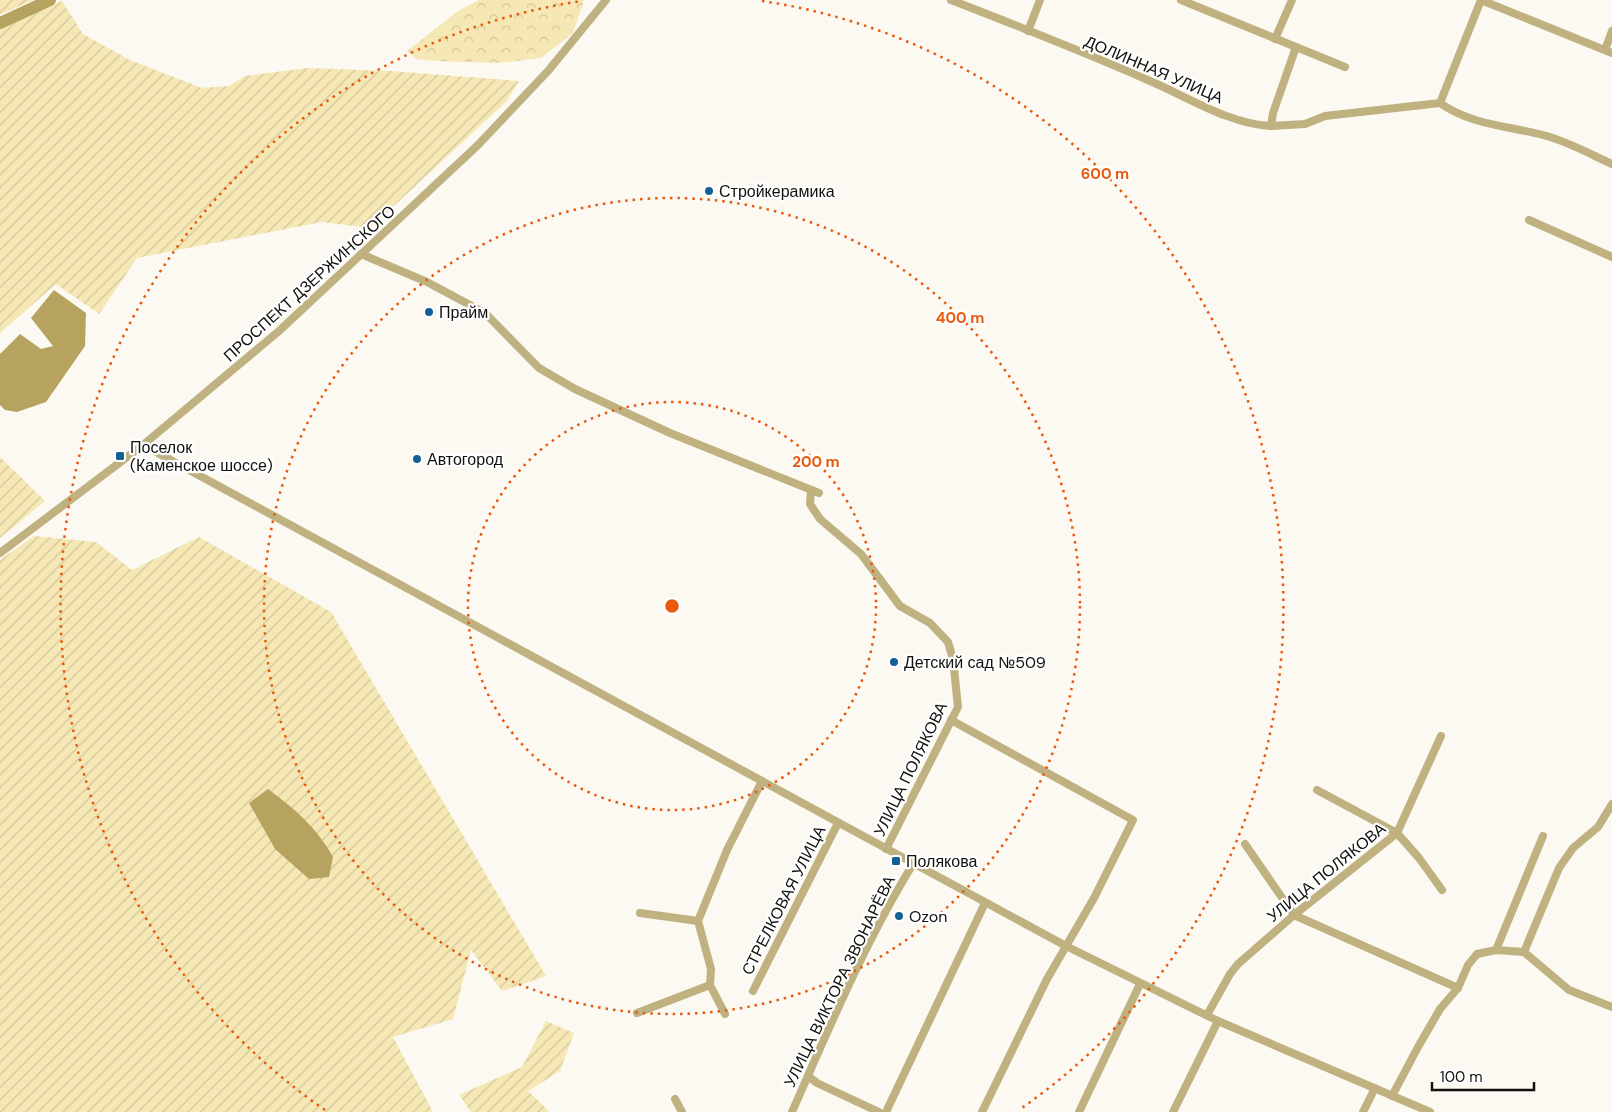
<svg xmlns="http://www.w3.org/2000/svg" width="1612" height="1112" viewBox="0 0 1612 1112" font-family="'DM Sans',sans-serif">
  <defs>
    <pattern id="forest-crowns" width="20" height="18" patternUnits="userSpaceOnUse" patternTransform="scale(1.25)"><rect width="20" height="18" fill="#f6e8b5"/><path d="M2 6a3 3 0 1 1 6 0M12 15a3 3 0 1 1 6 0" fill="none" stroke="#d2c69a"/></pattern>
    <pattern id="garden-furrows" width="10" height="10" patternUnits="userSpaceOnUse" patternTransform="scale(1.25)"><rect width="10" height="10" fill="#f6e8b5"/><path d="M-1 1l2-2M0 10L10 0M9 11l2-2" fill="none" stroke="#d2c69a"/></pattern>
  </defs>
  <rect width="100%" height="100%" fill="#fbf9f1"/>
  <polygon fill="url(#forest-crowns)" points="479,0 583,0 583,4 573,33 541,58 499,63 436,61 416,59 407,51 458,11"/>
  <g fill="url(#garden-furrows)">
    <polygon points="0,0 33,0 0,15"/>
    <polygon points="62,1 83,34 130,60 202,88 229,86 245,76 307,68 391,71 519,81 507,101 370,228 322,222 137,258 99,314 56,284 0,333 0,27"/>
    <polygon points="0,457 45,501 0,538"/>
    <polygon points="34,536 96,542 132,570 199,537 331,612 546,976 502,991 471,950 453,1019 393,1037 433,1112 0,1112 0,560"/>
    <polygon points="546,1021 574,1033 560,1071 528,1091 550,1112 471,1112 459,1095 522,1067"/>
  </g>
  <g fill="#b5a35f">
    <polygon points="54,290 86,313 85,346 46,402 17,412 5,410 0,405 0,354 20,334 41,349 53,346 31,318"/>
    <path d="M268,789c28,21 48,38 65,68l-4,20 -20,2 -34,-30 -26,-46z"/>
  </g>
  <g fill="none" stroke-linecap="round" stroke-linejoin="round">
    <polyline stroke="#b5a35f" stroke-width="12" points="0,23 50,0"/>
    <g stroke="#bfb180" stroke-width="8">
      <path d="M951,0c67,26 134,52 199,81 38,16 79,43 121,45l2,-13 23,-66"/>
      <polyline points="1181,0 1345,67"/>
      <polyline points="1028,31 1040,0"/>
      <polyline points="1275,39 1292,0"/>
      <polyline points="1605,50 1612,31"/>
      <path d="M1440,103c31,22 68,23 103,32 24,6 47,19 69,29"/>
      <polyline points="1271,126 1305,124 1325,116 1440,103 1481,0 1612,53"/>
      <polyline points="1529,220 1612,257"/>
      <polyline points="361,254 427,282 485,313 539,368 575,389 670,433 819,493"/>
      <polyline points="143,445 1066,946 1218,1021 1430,1112"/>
      <polyline points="811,490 810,504 820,519 861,554 900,606 930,623 948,642 953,659 958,707 886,849"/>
      <polyline points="0,553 143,445 279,331 478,145 548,71 606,0"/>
      <polyline points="951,720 1133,820 1094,898 1047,979 982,1112"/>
      <polyline points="1317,790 1397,833 1419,858 1442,890"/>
      <polyline points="1245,844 1294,915 1458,988"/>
      <polyline points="640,913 698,921"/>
      <polyline points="1496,950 1543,836"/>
      <polyline points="1524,952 1569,990 1612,1007"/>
      <polyline points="710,985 711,969 698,921 727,850 762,781"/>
      <polyline points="710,985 725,1014"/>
      <polyline points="753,991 838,823"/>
      <polyline points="637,1013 710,985"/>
      <polyline points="1207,1015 1230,974 1238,964 1294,915 1397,833 1441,736"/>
      <polyline points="808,1076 817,1083 879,1112"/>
      <polyline points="1392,1096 1418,1047 1440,1009 1458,988 1468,965 1477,954 1496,950 1524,952 1559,868 1573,848 1598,827 1612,804"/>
      <polyline points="675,1099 682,1112"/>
      <path d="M792,1112c37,-84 73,-170 121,-248"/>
      <polyline points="886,1112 985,903"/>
      <polyline points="1079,1112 1140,984"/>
      <polyline points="1173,1112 1218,1021"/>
      <polyline points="1363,1112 1375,1088"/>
    </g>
  </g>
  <g fill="none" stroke="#e8590c" stroke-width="2.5" stroke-dasharray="2.5 5">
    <circle cx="672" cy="606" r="204"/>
    <circle cx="672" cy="606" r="408"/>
    <path d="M325 1110A612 612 0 0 1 582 1M762 1A612 612 0 0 1 1019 1110"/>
  </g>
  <g fill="#145f93" stroke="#fff" stroke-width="2">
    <circle cx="709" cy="191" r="5"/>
    <circle cx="429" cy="312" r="5"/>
    <rect x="115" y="451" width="10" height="10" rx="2.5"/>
    <circle cx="417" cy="459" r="5"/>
    <circle cx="894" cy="662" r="5"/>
    <rect x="891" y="856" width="10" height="10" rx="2.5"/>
    <circle cx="899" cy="916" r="5"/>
  </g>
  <g text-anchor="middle" stroke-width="4.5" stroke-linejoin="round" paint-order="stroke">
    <g font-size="16" fill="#11110e" stroke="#fff">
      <text transform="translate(1154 69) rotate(23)" y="6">ДОЛИННАЯ УЛИЦА</text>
      <text transform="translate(309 283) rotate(-42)" y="6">ПРОСПЕКТ ДЗЕРЖИНСКОГО</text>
      <text transform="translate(910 769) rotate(-64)" y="6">УЛИЦА ПОЛЯКОВА</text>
      <text transform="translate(1326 872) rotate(-39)" y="6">УЛИЦА ПОЛЯКОВА</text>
      <text transform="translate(783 900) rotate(-63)" y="6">СТРЕЛКОВАЯ УЛИЦА</text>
      <text transform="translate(839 981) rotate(-64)" y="6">УЛИЦА ВИКТОРА ЗВОНАРЁВА</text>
    </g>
    <g font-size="16" fill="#11110e" stroke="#fff" text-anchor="start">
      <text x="719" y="197">Стройкерамика</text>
      <text x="439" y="318">Прайм</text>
      <text x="130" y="453">Поселок<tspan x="130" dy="18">(Каменское шоссе)</tspan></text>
      <text x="427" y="465">Автогород</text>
      <text x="904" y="668">Детский сад №509</text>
      <text x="906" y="867">Полякова</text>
      <text x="909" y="922">Ozon</text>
    </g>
  </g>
  <circle cx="672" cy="606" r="8" fill="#e8590c" stroke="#fff" stroke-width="2.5"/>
  <g font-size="15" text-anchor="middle" font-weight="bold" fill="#e8590c" stroke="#fff" stroke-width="4.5" stroke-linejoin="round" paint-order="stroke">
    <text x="1105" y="179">600 m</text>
    <text x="960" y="323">400 m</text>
    <text x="816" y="467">200 m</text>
  </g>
  <path d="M1432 1082v8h102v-8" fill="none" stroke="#11110e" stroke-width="2.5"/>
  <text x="1440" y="1082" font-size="15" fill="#11110e" stroke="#ffffff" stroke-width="4" paint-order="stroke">100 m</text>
</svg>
